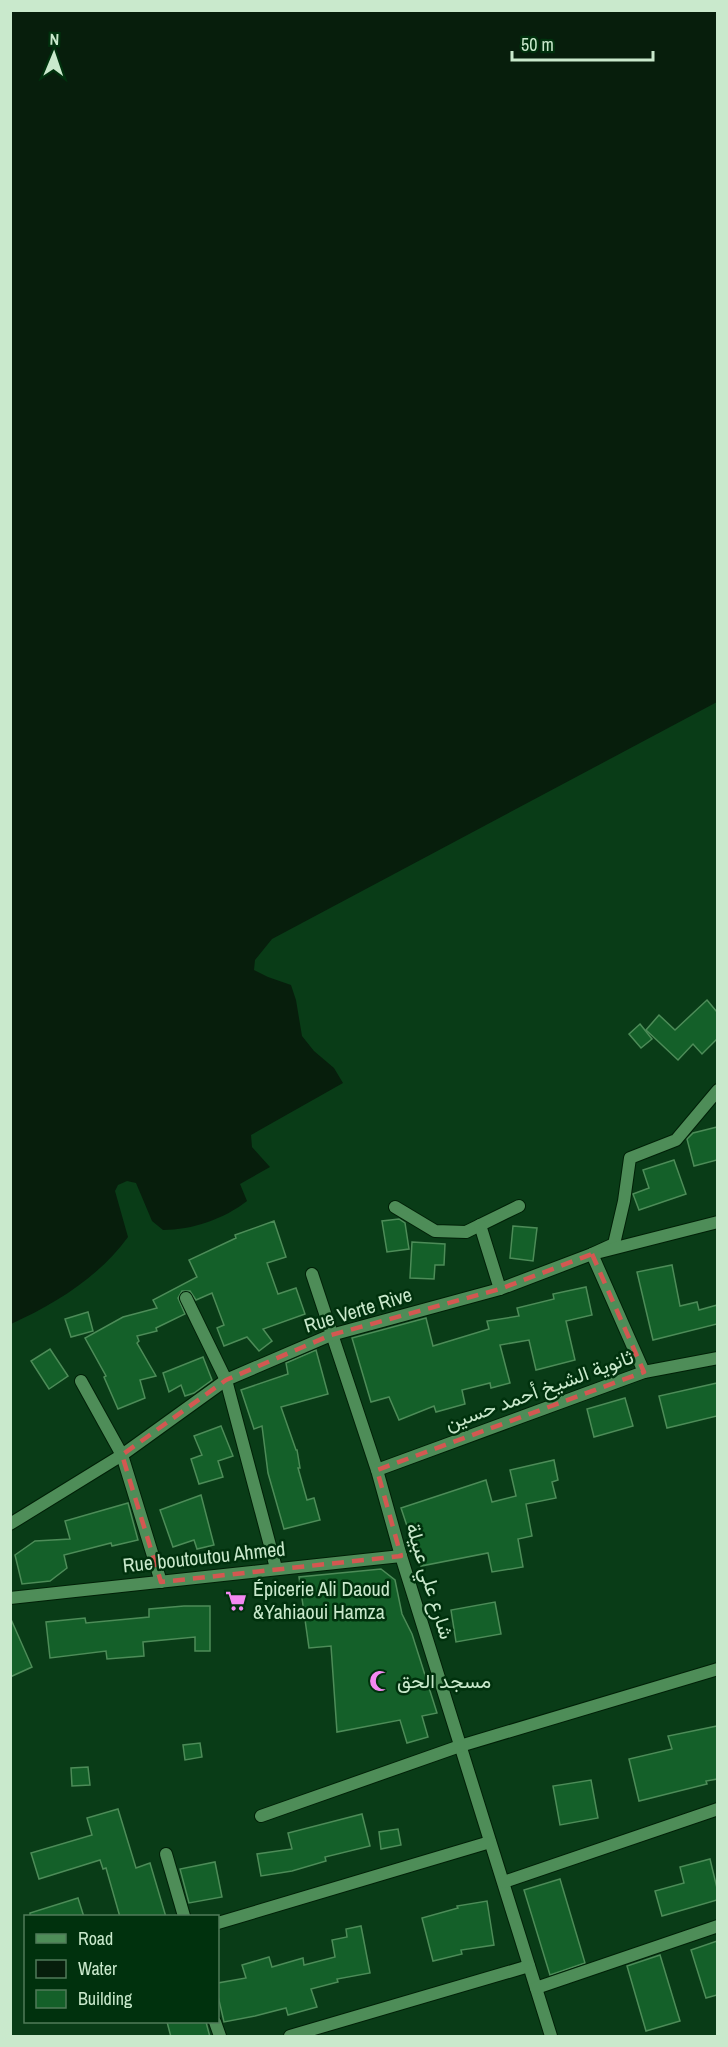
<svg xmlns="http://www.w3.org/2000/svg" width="728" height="2047" viewBox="0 0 728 2047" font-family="'Archivo Narrow',Vazirmatn,sans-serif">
  <rect width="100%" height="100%" fill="#093c17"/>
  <path fill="#071e0c" d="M10,11h708l-1,691 -445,237 -17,21 -1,10 14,7 23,8 5,15 6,36 12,15 20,17 9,15 -92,52 1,12 18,20 -30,17 7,17c-23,18 -55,29 -84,29l-11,-9 -16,-38 -9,-2 -9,4 -3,6 13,46c-29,40 -73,67 -117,87z"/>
  <g fill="#146029" stroke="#4d8c58" stroke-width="1.5">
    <polygon points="707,1000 717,1012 717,1039 702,1054 693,1044 678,1060 646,1030 659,1015 675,1030"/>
    <polygon points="640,1024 652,1039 641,1048 629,1034"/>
    <polygon points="717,1127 717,1160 694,1166 687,1139 693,1133"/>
    <polygon points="674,1160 686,1194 639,1210 633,1194 649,1188 643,1170"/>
    <polygon points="399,1219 405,1223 409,1249 387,1252 382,1221"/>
    <polygon points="274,1221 286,1257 267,1263 278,1294 296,1288 305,1314 263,1329 272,1341 259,1351 247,1337 224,1346 217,1328 224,1325 212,1293 196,1300 190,1291 182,1291 178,1298 185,1314 156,1328 157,1331 137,1336 139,1341 137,1343 156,1376 140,1380 145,1398 118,1409 104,1377 106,1376 85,1338 123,1317 157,1308 153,1300 197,1277 189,1260 236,1238 235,1235"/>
    <polygon points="513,1226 537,1228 533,1261 510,1258"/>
    <polygon points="412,1242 445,1244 444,1265 435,1265 434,1279 410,1278"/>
    <polygon points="672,1265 680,1306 697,1302 699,1310 717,1305 717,1324 653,1340 637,1272"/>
    <polygon points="586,1287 592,1315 566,1321 575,1360 536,1370 529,1340 500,1345 510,1383 491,1388 490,1383 462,1390 465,1404 436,1412 434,1406 399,1420 389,1397 371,1402 352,1338 426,1318 433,1346 489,1329 487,1321 519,1316 517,1308 554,1299 553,1294"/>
    <polygon points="88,1312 93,1331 71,1337 65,1319"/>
    <polygon points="50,1349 68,1376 49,1389 31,1361"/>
    <polygon points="316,1350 328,1394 281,1407 296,1450 297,1450 300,1468 298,1468 307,1500 314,1498 320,1520 284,1529 268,1473 262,1426 254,1429 241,1390 288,1374 286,1363"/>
    <polygon points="203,1357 212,1380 194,1393 185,1396 181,1385 169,1392 163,1373"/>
    <polygon points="717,1383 717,1416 667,1428 659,1396"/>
    <polygon points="625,1398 633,1426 594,1437 587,1409"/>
    <polygon points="221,1426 233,1456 218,1461 223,1477 199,1484 191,1459 202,1455 194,1436"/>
    <polygon points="554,1460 558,1480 552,1482 556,1498 526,1504 532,1536 518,1539 523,1567 492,1572 488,1553 421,1566 416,1543 413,1544 401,1508 486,1480 492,1502 516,1496 510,1470"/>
    <polygon points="201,1495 214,1545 197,1549 194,1540 173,1547 160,1510"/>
    <polygon points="128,1503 138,1540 112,1546 111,1543 64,1555 67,1568 50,1581 22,1584 15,1555 35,1541 70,1539 65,1521"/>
    <polygon points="381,1569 395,1580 402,1614 412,1634 437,1713 422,1716 428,1737 407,1743 400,1720 337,1732 331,1646 309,1648 299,1577"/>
    <polygon points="495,1602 501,1634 456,1642 451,1610"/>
    <polygon points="184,1606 210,1606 210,1651 195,1651 195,1637 143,1642 144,1656 107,1659 106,1651 50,1658 46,1622 85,1618 86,1623 149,1617 149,1609"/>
    <polygon points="10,1617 32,1667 10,1677"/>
    <polygon points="717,1726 717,1779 706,1781 707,1784 639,1801 629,1759 672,1749 668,1736"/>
    <polygon points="200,1743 202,1757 185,1760 183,1745"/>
    <polygon points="88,1767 90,1785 72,1786 71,1768"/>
    <polygon points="591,1780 598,1818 560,1825 553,1786"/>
    <polygon points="118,1809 136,1868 150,1863 166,1917 120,1917 106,1868 103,1869 100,1860 39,1879 31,1853 92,1835 87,1818"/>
    <polygon points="362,1814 370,1846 325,1857 326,1861 292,1871 261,1876 257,1854 292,1849 288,1833"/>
    <polygon points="398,1829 401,1845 381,1849 379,1832"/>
    <polygon points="710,1859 717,1888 717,1900 662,1916 655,1891 684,1883 680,1867"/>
    <polygon points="215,1862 222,1897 189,1903 180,1869"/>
    <polygon points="560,1879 585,1963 550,1975 524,1890"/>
    <polygon points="78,1898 84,1917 30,1917 30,1913"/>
    <polygon points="487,1901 494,1945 461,1950 462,1954 433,1961 422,1918 458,1908 457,1906"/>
    <polygon points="361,1926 370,1973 337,1979 338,1982 311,1989 317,2007 288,2015 286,2008 255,2016 224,2022 218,1996 218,1983 246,1978 242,1965 269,1957 272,1967 303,1958 304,1965 335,1957 332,1940 347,1937 346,1929"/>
    <polygon points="717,1941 717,1995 706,1998 691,1950"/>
    <polygon points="660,1955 680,2021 646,2031 627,1966"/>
    <polygon points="167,2022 206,2022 210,2037 171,2037"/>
  </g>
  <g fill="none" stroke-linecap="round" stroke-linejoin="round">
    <defs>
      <g id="minor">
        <polyline points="395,1207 435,1231 466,1232 519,1206"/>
        <polyline points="480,1225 500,1289"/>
        <polyline points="312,1274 377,1470 401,1556 551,2036"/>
        <polyline points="186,1298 226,1380 276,1568"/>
        <polyline points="644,1372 592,1254 614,1244 624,1201 630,1158 676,1140 718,1090"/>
        <polyline points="81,1381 122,1455 161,1582"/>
        <polyline points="377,1470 644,1372 718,1358"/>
        <polyline points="10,1524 122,1455 226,1380 331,1335 500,1289 592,1254 718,1222"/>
        <polyline points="10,1598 401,1556"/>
        <polyline points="261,1816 460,1746 718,1669"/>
        <polyline points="166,1854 184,1916"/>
        <polyline points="504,1882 718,1809"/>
        <polyline points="218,1923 490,1842"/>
        <polyline points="536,1988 718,1926"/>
        <polyline points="215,2022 220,2036"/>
        <polyline points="290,2036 529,1966"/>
      </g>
    </defs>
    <use href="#minor" stroke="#002007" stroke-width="14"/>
    <use href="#minor" stroke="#4e8d58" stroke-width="12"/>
  </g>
  <path fill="none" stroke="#d35851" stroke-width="4.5" stroke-dasharray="12 8" stroke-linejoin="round" d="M592,1254l52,118 -267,98 24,86 -240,26 -39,-127 104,-75 105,-45 169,-46z"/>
  <defs>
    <symbol id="supermarket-bare" viewBox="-9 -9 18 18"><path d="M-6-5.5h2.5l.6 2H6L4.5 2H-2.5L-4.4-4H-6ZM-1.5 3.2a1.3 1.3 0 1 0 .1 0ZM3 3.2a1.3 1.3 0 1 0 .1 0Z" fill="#f389f1" stroke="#00310d" stroke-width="2.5" paint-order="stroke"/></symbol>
    <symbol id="mosque-bare" viewBox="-9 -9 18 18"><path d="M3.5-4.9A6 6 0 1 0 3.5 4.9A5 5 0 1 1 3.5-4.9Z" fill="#f389f1" stroke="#00310d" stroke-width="2.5" paint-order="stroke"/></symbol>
  </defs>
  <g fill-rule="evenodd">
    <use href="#supermarket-bare" x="221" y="1586" width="30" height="30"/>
    <use href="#mosque-bare" x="365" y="1666" width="30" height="30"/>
  </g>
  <g text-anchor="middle" stroke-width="5" stroke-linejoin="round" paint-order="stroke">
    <g font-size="20" fill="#c9e9cc" stroke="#00310d">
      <text transform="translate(358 1310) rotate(-17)" y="7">Rue Verte Rive</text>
      <text transform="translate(539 1390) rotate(-20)" y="7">ثانوية الشيخ أحمد حسين</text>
      <text transform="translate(204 1557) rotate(-6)" y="7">Rue boutoutou Ahmed</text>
      <text transform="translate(430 1581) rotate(73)" y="7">شارع علي عبيلة</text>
    </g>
    <g font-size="20" fill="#c9e9cc" stroke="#00310d" text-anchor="start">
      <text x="253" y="1596">Épicerie Ali Daoud<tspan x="253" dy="23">&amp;Yahiaoui Hamza</tspan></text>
      <text x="397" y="1688">مسجد الحق</text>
    </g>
  </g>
  <rect width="728" height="2047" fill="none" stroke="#c9e9cc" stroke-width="24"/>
  <rect x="24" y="1915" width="195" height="108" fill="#00310d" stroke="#507b59" stroke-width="1.5"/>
  <rect x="36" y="1934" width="30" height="9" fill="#4e8d58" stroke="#507b59" stroke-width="1.5"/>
  <text x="78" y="1945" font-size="18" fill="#c9e9cc">Road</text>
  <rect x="36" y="1960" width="30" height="18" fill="#071e0c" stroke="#507b59" stroke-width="1.5"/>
  <text x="78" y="1975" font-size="18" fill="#c9e9cc">Water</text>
  <rect x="36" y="1990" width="30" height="18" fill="#146029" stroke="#507b59" stroke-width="1.5"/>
  <text x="78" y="2005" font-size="18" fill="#c9e9cc">Building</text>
  <g transform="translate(54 54) rotate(2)" stroke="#00310d" stroke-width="4.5" paint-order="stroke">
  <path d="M0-4.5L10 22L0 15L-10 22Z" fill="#c9e9cc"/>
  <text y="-9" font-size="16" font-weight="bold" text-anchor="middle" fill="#c9e9cc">N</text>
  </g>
  <path d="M512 51v9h141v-9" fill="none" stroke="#c9e9cc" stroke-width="3"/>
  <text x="521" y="51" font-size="18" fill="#c9e9cc" stroke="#00310d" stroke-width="4.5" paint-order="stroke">50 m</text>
</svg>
